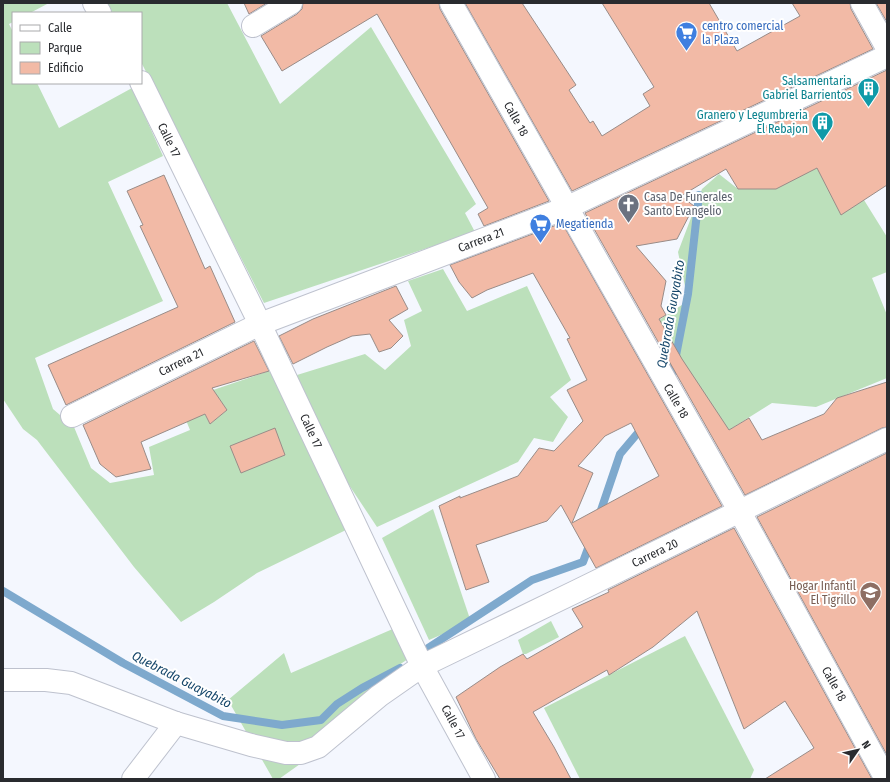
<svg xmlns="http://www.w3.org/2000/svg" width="890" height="782" viewBox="0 0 890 782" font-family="'Fira Sans Condensed',sans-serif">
  <rect width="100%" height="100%" fill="#f4f7fe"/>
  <g fill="#bce0bb">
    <polygon points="3,3 49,3 30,13 13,13 13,22 9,24 13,32 13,83 37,83 59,128 132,88 163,156 108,182 163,301 35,358 53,409 74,427 91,468 110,483 154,475 149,447 190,430 179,403 196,397 210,424 227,410 213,390 269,371 275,377 346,530 257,573 214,602 181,622 134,567 37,440 23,429 3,399"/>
    <polygon points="104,3 227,3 280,104 371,27 476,204 465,213 475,232 264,303 141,62 141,13 111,13"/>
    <polygon points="817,167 841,214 864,200 887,237 887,272 872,278 887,315 887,378 816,407 772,403 729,430 687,369 659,320 688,301 678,252 702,189 719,174 738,189 775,189"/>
    <polygon points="443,269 467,311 527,286 571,380 550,397 568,417 553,442 534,438 518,462 377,527 331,458 297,375 365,354 385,370 411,346 404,320 422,311 408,281"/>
    <polygon points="433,509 471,622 429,640 382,538"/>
    <polygon points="551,621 559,637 526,654 523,654 518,640"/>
    <polygon points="395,628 411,657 384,675 338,737 279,779 273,779 228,700 284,653 291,673"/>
    <polygon points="685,636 754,770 750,779 580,779 544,708"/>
  </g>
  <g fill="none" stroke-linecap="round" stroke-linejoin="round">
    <g stroke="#7ea9cd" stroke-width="8">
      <polyline points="671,381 688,294 699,195"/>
      <polyline points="599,516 620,454 642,428"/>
      <polyline points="3,591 123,663 223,716 282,725 321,720 337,704 362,688 400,668"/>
      <polyline points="428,648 532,580 583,562 590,543"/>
    </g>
  </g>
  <g fill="#f2baa6" stroke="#998c88" fill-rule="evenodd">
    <polygon points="244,3 267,3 249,14"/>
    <polygon points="303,3 439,3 440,9 549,201 484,226 478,214 488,208 377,14 282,71 261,36 297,14 302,9"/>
    <polygon points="465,3 522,3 576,85 569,90 590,123 593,121 602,136 650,106 643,94 654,87 602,3 709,3 737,51 800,16 792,3 850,3 851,9 873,49 572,191"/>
    <polygon points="876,3 887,3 887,22"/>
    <polygon points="887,70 887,185 841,215 817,168 776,189 738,189 726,169 681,196 694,206 677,239 636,246 666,281 661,306 666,315 659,319 682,359 729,430 749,418 762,440 824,414 837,398 887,382 887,427 882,428 745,495 585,213"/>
    <polygon points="164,175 205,269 210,266 235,322 66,405 48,365 178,307 140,226 143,225 127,191"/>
    <path d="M562,223l160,283 -126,62 -35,-63 -14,16 -71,24 13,37 -23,8 -27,-84 21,-10v2l58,-22 21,-28 15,3 29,-30 -16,-31 20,-10 -20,-41 3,-1 -37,-65 -46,17 -15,8 -13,-16 -9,-17zM631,423l28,53 -87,47 21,-50 -15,-7 27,-30z"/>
    <polygon points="396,286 408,309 389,320 403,336 391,348 379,352 370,334 352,336 327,347 293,364 279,336 313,319"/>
    <polygon points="254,341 269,371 212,388 227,410 210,424 205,414 141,442 151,469 116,477 100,464 83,425"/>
    <polygon points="275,428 285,455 241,473 230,446"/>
    <polygon points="887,453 887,755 757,517"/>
    <polygon points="734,528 872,779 765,779 814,748 785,701 744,729 697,611 653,647 609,675 607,670 533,712 554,747 571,779 500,779 476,739 456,697 500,667 523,654 527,659 583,627 572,609 609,592 608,590"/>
  </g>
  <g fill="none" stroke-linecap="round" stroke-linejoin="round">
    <defs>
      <g id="minor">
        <polyline points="94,3 100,13"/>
        <polyline points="451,3 740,512 886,779"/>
        <polyline points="862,3 887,48"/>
        <polyline points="253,26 291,3"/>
        <polyline points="141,82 260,324 422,666 484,779"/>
        <polyline points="72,416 260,324 566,208 887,56"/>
        <polyline points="3,680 46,680 71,683 176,723 251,745 286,753 301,753 318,747 379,696 422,666 577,591 887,439"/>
        <polyline points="133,779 176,723"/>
      </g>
    </defs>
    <use href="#minor" stroke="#bec2ce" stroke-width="24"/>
    <use href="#minor" stroke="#fff" stroke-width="22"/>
  </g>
  <defs>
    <symbol id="supermarket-pin" viewBox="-11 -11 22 30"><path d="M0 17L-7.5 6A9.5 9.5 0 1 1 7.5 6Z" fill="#3f7fe0" stroke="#fff"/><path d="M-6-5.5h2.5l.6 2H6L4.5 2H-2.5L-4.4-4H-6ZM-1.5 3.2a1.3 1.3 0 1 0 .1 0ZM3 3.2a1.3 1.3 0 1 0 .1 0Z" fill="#fff"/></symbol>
    <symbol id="building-pin" viewBox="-11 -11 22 30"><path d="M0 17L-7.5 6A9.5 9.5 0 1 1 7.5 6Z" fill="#0f9aa8" stroke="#fff"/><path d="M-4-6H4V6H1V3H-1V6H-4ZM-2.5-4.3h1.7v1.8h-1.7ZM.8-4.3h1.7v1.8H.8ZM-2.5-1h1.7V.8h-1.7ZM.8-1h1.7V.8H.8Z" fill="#fff"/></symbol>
    <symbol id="church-pin" viewBox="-11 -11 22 30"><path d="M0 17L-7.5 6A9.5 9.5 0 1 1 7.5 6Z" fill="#6b7280" stroke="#fff"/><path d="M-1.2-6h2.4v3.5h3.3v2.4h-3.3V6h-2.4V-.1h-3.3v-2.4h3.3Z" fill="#fff"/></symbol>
    <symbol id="school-pin" viewBox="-11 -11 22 30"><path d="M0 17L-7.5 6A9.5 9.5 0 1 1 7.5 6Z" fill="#8d6e63" stroke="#fff"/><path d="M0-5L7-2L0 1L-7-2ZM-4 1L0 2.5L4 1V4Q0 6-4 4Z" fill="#fff"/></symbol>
  </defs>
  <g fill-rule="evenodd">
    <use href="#supermarket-pin" x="674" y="20" width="25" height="34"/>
    <use href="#building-pin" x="856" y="76" width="25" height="34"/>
    <use href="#building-pin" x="810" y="110" width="25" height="34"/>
    <use href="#church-pin" x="616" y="192" width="25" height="34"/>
    <use href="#supermarket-pin" x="528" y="212" width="25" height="34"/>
    <use href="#school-pin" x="858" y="580" width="25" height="34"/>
  </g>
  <g text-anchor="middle" stroke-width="4" stroke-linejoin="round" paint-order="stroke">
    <g font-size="12" fill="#366cbe" stroke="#fff" text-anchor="start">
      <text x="702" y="30">centro comercial<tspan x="702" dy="14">la Plaza</tspan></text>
      <text x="556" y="228">Megatienda</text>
    </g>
    <g font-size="12" fill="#0d838f" stroke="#fff" text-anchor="end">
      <text x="852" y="85">Salsamentaria<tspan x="852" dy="14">Gabriel Barrientos</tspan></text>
      <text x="808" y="119">Granero y Legumbreria<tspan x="808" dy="14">El Rebajon</tspan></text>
    </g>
    <g font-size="12" fill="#292b2f" stroke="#fff">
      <text transform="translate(516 119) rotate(61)" y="4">Calle 18</text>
      <text transform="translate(169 140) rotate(64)" y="4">Calle 17</text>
      <text transform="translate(481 240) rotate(-21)" y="4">Carrera 21</text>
      <text transform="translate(181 362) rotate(-26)" y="4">Carrera 21</text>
      <text transform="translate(676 401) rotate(60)" y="4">Calle 18</text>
      <text transform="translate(311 431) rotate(65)" y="4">Calle 17</text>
      <text transform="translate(655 553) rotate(-26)" y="4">Carrera 20</text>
      <text transform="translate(834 684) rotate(61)" y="4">Calle 18</text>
      <text transform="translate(453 722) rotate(62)" y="4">Calle 17</text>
    </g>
    <g font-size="12" fill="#5b616d" stroke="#fff" text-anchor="start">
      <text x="644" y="201">Casa De Funerales<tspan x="644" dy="14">Santo Evangelio</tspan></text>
    </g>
    <g font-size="12" fill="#785e54" stroke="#fff" text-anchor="end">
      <text x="856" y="590">Hogar Infantil<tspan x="856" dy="14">El Tigrillo</tspan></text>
    </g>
    <g font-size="13" font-style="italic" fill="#15466a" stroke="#fff">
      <text transform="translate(670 314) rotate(-80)" y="5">Quebrada Guayabito</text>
      <text transform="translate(182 679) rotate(27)" y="5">Quebrada Guayabito</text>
    </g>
  </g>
  <rect width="890" height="782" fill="none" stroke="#292b2f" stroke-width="8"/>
  <rect x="12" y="12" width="130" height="72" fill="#ffffff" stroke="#a9aaac"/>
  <rect x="20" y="25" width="20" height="6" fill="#ffffff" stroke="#a9aaac"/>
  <text x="48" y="32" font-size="12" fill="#292b2f">Calle</text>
  <rect x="20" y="42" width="20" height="12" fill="#bce0bb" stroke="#a9aaac"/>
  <text x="48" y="52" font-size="12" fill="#292b2f">Parque</text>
  <rect x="20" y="62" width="20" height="12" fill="#f2baa6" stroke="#a9aaac"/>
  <text x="48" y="72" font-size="12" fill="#292b2f">Edificio</text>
  <g transform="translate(858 750) rotate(56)" stroke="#ffffff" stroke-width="3" paint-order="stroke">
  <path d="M0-3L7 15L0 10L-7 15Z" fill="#292b2f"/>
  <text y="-6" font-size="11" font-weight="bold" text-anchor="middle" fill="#292b2f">N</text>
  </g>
</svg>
